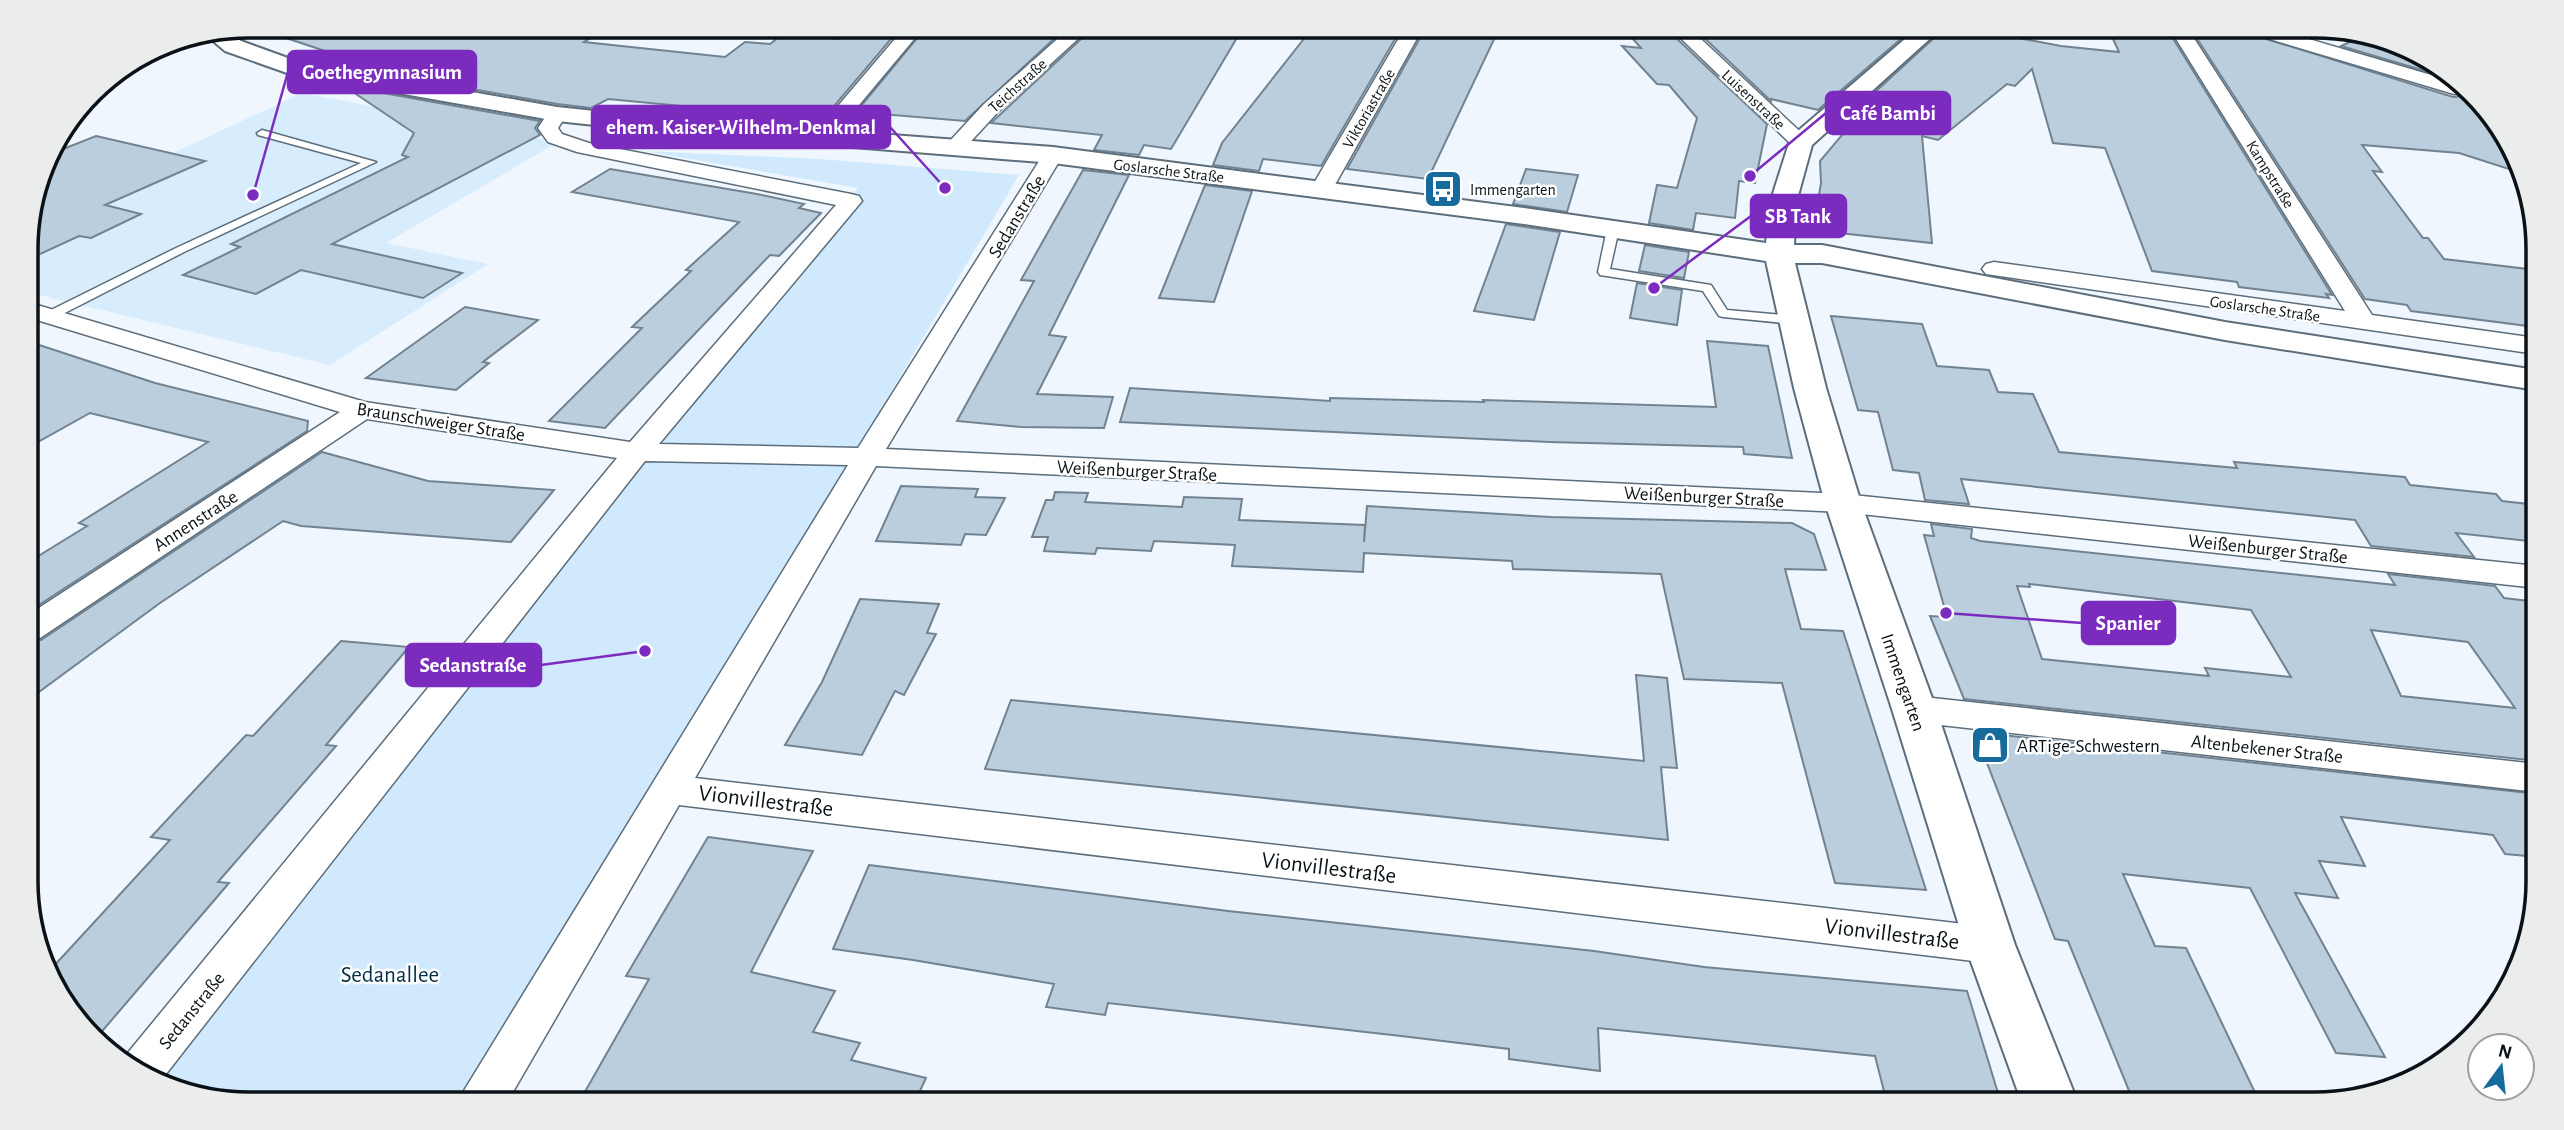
<svg xmlns="http://www.w3.org/2000/svg" width="2564" height="1130" viewBox="0 0 2564 1130" font-family="'Alegreya Sans',sans-serif">
  <rect width="100%" height="100%" fill="#eff6fd"/>
  <polygon fill="#d7edfd" points="302,93 558,142 386,243 488,264 330,365 27,292 27,234 48,155 95,136 169,155"/>
  <polygon fill="#d0e9fd" points="644,151 820,159 1019,175 835,487 463,1104 249,1104 164,1087 147,1074 637,452 858,188"/>
  <g fill="#bbcedd" stroke="#718391" stroke-width="2" fill-rule="evenodd">
    <polygon points="269,26 492,26 589,39 584,42 725,57 745,42 770,44 783,34 839,39 849,26 902,26 830,111 817,110 810,118 608,99 591,108 557,104 358,69 367,65 268,32"/>
    <polygon points="927,26 1068,26 965,121 856,112"/>
    <polygon points="1095,26 1244,26 1171,149 1144,145 1139,155 1094,150 1102,135 991,123"/>
    <polygon points="1314,26 1354,29 1356,26 1402,27 1321,166 1263,159 1259,171 1213,165 1222,143"/>
    <polygon points="1434,26 1480,26 1477,32 1497,33 1428,179 1347,169 1425,29 1432,30"/>
    <polygon points="1760,26 1916,26 1818,110 1771,99 1771,101 1700,34 1759,31"/>
    <polygon points="1947,26 2024,26 2018,38 2061,46 2119,52 2108,28 2169,32 2332,295 2326,294 2329,298 2239,287 2237,282 2152,271 2105,148 2053,143 2032,69 2015,86 2007,84 1938,140 1922,136 1932,243 1821,231 1821,208 1817,207 1821,183 1820,161 1848,128 1838,126"/>
    <polygon points="2202,26 2225,26 2453,97 2469,96 2491,113 2515,171 2459,153 2362,145 2382,172 2373,171 2423,238 2428,238 2444,259 2536,270 2536,327 2411,311 2407,305 2365,299 2194,34 2208,35"/>
    <polygon points="1674,36 1767,124 1755,183 1739,181 1735,218 1696,213 1693,230 1649,223 1657,185 1677,188 1697,118 1669,85 1657,84 1622,46 1641,48 1632,38"/>
    <polygon points="2360,37 2400,43 2442,76 2341,46"/>
    <polygon points="344,86 540,121 535,128 540,135 332,244 462,273 423,298 301,270 256,294 183,275 240,247 231,244 408,157 402,155 414,133"/>
    <polygon points="96,136 205,161 105,205 141,214 91,238 79,236 27,260 27,234 48,155"/>
    <polygon points="610,169 757,194 804,204 799,208 821,213 779,256 770,255 605,428 549,421 642,328 632,327 691,271 686,270 739,222 572,192"/>
    <polygon points="1526,169 1578,175 1567,212 1513,204"/>
    <polygon points="1083,170 1129,175 1049,335 1066,337 1037,394 1113,397 1104,428 1021,427 957,421 1034,281 1021,280"/>
    <polygon points="1205,185 1252,191 1214,302 1159,298"/>
    <polygon points="1506,224 1560,232 1534,320 1474,311"/>
    <polygon points="1645,245 1689,252 1684,278 1639,271"/>
    <polygon points="1637,283 1682,290 1677,325 1630,318"/>
    <polygon points="465,307 538,320 483,362 489,363 456,390 366,378"/>
    <polygon points="1831,316 1922,324 1937,366 1989,370 1998,392 2033,394 2059,452 2237,468 2234,462 2405,477 2410,485 2496,494 2502,501 2537,505 2537,542 2456,533 2474,557 2371,546 2355,520 1961,479 1969,504 1925,500 1919,473 1893,470 1878,412 1858,410"/>
    <polygon points="27,341 155,383 308,421 307,431 28,612 27,563 87,526 79,523 208,442 90,413 27,448"/>
    <polygon points="1707,341 1768,346 1792,458 1744,454 1743,447 1549,442 1120,422 1130,388 1330,401 1330,398 1484,402 1483,400 1716,407"/>
    <polygon points="322,452 428,481 554,490 511,542 301,526 283,521 160,603 28,700 28,643 41,640"/>
    <polygon points="901,486 978,489 975,497 1005,498 986,535 965,534 961,545 876,541"/>
    <polygon points="1055,492 1088,493 1085,502 1182,507 1184,497 1242,499 1239,520 1365,525 1364,542 1367,506 1551,517 1792,523 1814,534 1826,570 1785,569 1801,629 1843,631 1926,890 1835,883 1782,683 1684,679 1661,574 1513,569 1512,561 1364,553 1363,572 1232,566 1235,545 1154,541 1151,551 1097,548 1095,554 1044,551 1048,537 1032,537 1046,500 1053,500"/>
    <path d="M1931,524l41,5 -1,9 9,3 415,44 -7,-11 107,12 9,12 33,4v159l-573,-62 -34,-83 17,1 -23,-82 10,1zM2029,584l222,26 40,67 -86,-9 4,8 -167,-17 -25,-73 13,1zM2371,630l97,12 47,66 -114,-12z"/>
    <polygon points="860,599 939,604 927,633 936,634 904,695 895,691 862,755 785,745 822,682"/>
    <polygon points="341,641 409,647 326,745 336,746 218,882 229,883 98,1036 73,1017 52,968 170,840 151,837 246,735 253,736"/>
    <polygon points="1636,675 1667,678 1677,768 1661,767 1668,840 985,769 1011,700 1644,761"/>
    <polygon points="1975,732 2538,794 2538,857 2505,854 2493,835 2341,817 2365,866 2319,861 2338,898 2295,893 2385,1057 2336,1053 2250,888 2123,874 2155,946 2186,948 2260,1103 2134,1103 2068,941 2055,939"/>
    <polygon points="708,837 813,851 751,972 835,991 813,1032 860,1043 851,1060 926,1078 914,1104 578,1104 649,979 626,976"/>
    <polygon points="869,865 1228,911 1594,951 1704,967 1967,991 2001,1103 1887,1103 1875,1056 1598,1028 1600,1071 1509,1059 1509,1049 1401,1036 1108,1003 1105,1015 1046,1007 1054,984 913,960 833,949"/>
  </g>
  <g fill="none" stroke-linecap="round" stroke-linejoin="round">
    <defs>
      <g id="lane">
        <polygon points="262,130 376,162 184,252 53,319 45,319 45,313 176,248 361,163 258,135 257,133"/>
        <polygon points="1613,226 1619,229 1610,269 1711,285 1727,310 1794,316 1800,320 1794,324 1723,317 1719,316 1703,291 1600,275 1598,272 1607,229"/>
      </g>
      <g id="street">
        <polygon points="906,26 925,26 829,141 815,141 812,137 815,133"/>
        <polygon points="1072,26 1092,26 998,112 962,151 948,151 945,147 948,143 984,104"/>
        <polygon points="1406,26 1424,26 1332,190 1329,195 1313,195 1310,190"/>
        <polygon points="1668,26 1687,26 1807,138 1810,142 1807,146 1793,146"/>
        <polygon points="2168,26 2186,26 2372,315 2536,338 2536,354 1986,274 1982,269 1986,264 1994,262 2345,311"/>
        <polygon points="2236,26 2265,26 2448,80 2467,94 2454,94 2239,30"/>
        <polygon points="557,108 564,110 567,114 558,128 562,134 589,143 851,194 859,196 862,201 659,444 858,448 1043,155 1046,151 1060,151 1063,155 886,449 1843,494 2537,566 2537,588 1843,512 876,466 695,778 1990,927 2005,932 2011,945 2005,958 1990,963 679,805 506,1104 458,1104 465,1089 848,465 645,461 159,1083 126,1055 617,458 367,419 40,638 28,641 28,615 340,412 27,317 27,302 365,402 630,442 836,205 577,152 548,142 538,128 550,110"/>
        <polygon points="1914,696 2537,764 2537,792 1914,722 1902,718 1896,709 1902,700"/>
      </g>
      <polygon id="secondary" points="1920,26 1944,26 1812,145 1796,203 1794,245 1822,245 2225,322 2536,370 2536,390 2225,340 1822,263 1795,263 1826,388 1861,503 1936,709 2015,945 2078,1103 2022,1103 1965,945 1892,709 1825,503 1794,388 1766,261 1531,225 1053,163 651,131 557,121 290,74 225,51 206,35 227,31 241,41 296,61 557,107 651,117 1053,147 1531,209 1766,243 1770,203 1791,137"/>
    </defs>
    <use href="#lane" stroke="#5c6d7b" stroke-width="3"/>
    <use href="#street" stroke="#5c6d7b" stroke-width="3"/>
    <use href="#secondary" stroke="#5c6d7b" stroke-width="4"/>
    <use href="#lane" fill="#fff" fill-rule="evenodd"/>
    <use href="#street" fill="#fff" fill-rule="evenodd"/>
    <use href="#secondary" fill="#fff" fill-rule="evenodd"/>
  </g>
  <defs>
    <symbol id="bus-square" viewBox="-11 -11 22 22"><rect x="-9" y="-9" width="18" height="18" rx="4" fill="#166b9c" stroke="#fff"/><path d="M-5-6H5V4H4V6H2V4H-2V6H-4V4H-5ZM-3.5-4V0h7V-4ZM-3.5 1.2v1.5H-2V1.2ZM2 1.2v1.5H3.5V1.2Z" fill="#fff"/></symbol>
    <symbol id="shop-square" viewBox="-11 -11 22 22"><rect x="-9" y="-9" width="18" height="18" rx="4" fill="#166b9c" stroke="#fff"/><path d="M-5-2.5h2.3a2.7 3.5 0 0 1 5.4 0H5L5.5 6h-11ZM-1.5-2.5h3a1.5 2.3 0 0 0-3 0Z" fill="#fff"/></symbol>
  </defs>
  <g fill-rule="evenodd">
    <use href="#bus-square" x="1421" y="167" width="44" height="44"/>
    <use href="#shop-square" x="1968" y="723" width="44" height="44"/>
  </g>
  <g text-anchor="middle" stroke-width="5" stroke-linejoin="round" paint-order="stroke">
    <g font-size="16" fill="#0b1217" stroke="#fff">
      <text transform="translate(1017 85) rotate(-42)" y="6">Teichstraße</text>
      <text transform="translate(1754 99) rotate(43)" y="6">Luisenstraße</text>
      <text transform="translate(1368 108) rotate(-60)" y="6">Viktoriastraße</text>
      <text transform="translate(1169 170) rotate(7)" y="6">Goslarsche Straße</text>
      <text transform="translate(2271 174) rotate(58)" y="6">Kampstraße</text>
      <text transform="translate(2265 308) rotate(8)" y="6">Goslarsche Straße</text>
    </g>
    <g font-size="16" fill="#0b1217" stroke="#fff" text-anchor="start">
      <text x="1470" y="195">Immengarten</text>
    </g>
    <g font-size="19" fill="#0b1217" stroke="#fff">
      <text transform="translate(1016 216) rotate(-59)" y="7">Sedanstraße</text>
      <text transform="translate(441 421) rotate(9)" y="7">Braunschweiger Straße</text>
      <text transform="translate(1137 470) rotate(3)" y="7">Weißenburger Straße</text>
      <text transform="translate(1704 496) rotate(3)" y="7">Weißenburger Straße</text>
      <text transform="translate(195 520) rotate(-33)" y="7">Annenstraße</text>
      <text transform="translate(2268 548) rotate(6)" y="7">Weißenburger Straße</text>
      <text transform="translate(1904 682) rotate(71)" y="7">Immengarten</text>
      <text transform="translate(2267 748) rotate(6)" y="7">Altenbekener Straße</text>
      <text transform="translate(191 1010) rotate(-51)" y="7">Sedanstraße</text>
    </g>
    <g font-size="19" fill="#0b1217" stroke="#fff" text-anchor="start">
      <text x="2017" y="752">ARTige-Schwestern</text>
    </g>
    <g font-size="23" fill="#0b1217" stroke="#fff">
      <text transform="translate(766 800) rotate(7)" y="8">Vionvillestraße</text>
      <text transform="translate(1329 867) rotate(7)" y="8">Vionvillestraße</text>
      <text transform="translate(1892 933) rotate(7)" y="8">Vionvillestraße</text>
    </g>
    <g font-size="23" fill="#002e48" stroke="#fff">
      <text x="390" y="982">Sedanallee</text>
    </g>
  </g>
  <path d="M0 0H2564V1130H0ZM249 38H2315A211 211 0 0 1 2526 249V881A211 211 0 0 1 2315 1092H249A211 211 0 0 1 38 881V249A211 211 0 0 1 249 38Z" fill="#ebecec" fill-rule="evenodd"/>
  <path fill="none" stroke="#0b1217" stroke-width="3.5" d="M249 38H2315A211 211 0 0 1 2526 249V881A211 211 0 0 1 2315 1092H249A211 211 0 0 1 38 881V249A211 211 0 0 1 249 38Z"/>
  <path fill="none" stroke="#7b2cbf" stroke-width="2.5" d="M253 195L288 72M1750 176L1826 113M945 188L890 127M1654 288L1751 216M1946 613L2082 623M645 651L541 665"/>
  <g fill="#7b2cbf" stroke="#fff" stroke-width="2.5">
    <circle cx="253" cy="195" r="7"/>
    <circle cx="1750" cy="176" r="7"/>
    <circle cx="945" cy="188" r="7"/>
    <circle cx="1654" cy="288" r="7"/>
    <circle cx="1946" cy="613" r="7"/>
    <circle cx="645" cy="651" r="7"/>
  </g>
  <g fill="#7b2cbf" stroke="#7b2cbf" stroke-width="2.5">
    <rect x="288" y="51" width="188" height="42" rx="7"/>
    <rect x="1826" y="92" width="124" height="42" rx="7"/>
    <rect x="592" y="106" width="298" height="42" rx="7"/>
    <rect x="1751" y="195" width="95" height="42" rx="7"/>
    <rect x="2082" y="602" width="93" height="42" rx="7"/>
    <rect x="406" y="644" width="135" height="42" rx="7"/>
  </g>
  <g font-size="21" text-anchor="middle" font-weight="bold" fill="#fff">
    <text x="382" y="79">Goethegymnasium</text>
    <text x="1888" y="120">Café Bambi</text>
    <text x="741" y="134">ehem. Kaiser-Wilhelm-Denkmal</text>
    <text x="1798" y="223">SB Tank</text>
    <text x="2128" y="630">Spanier</text>
    <text x="473" y="672">Sedanstraße</text>
  </g>
  <g transform="translate(2501 1067) rotate(15)"><circle r="33" fill="#ffffff" stroke="#9da0a2" stroke-width="2"/>
  <path d="M0-5L12 26L0 18L-12 26Z" fill="#166b9c"/>
  <text y="-10" font-size="19" font-weight="bold" text-anchor="middle" fill="#0b1217">N</text>
  </g>
</svg>
